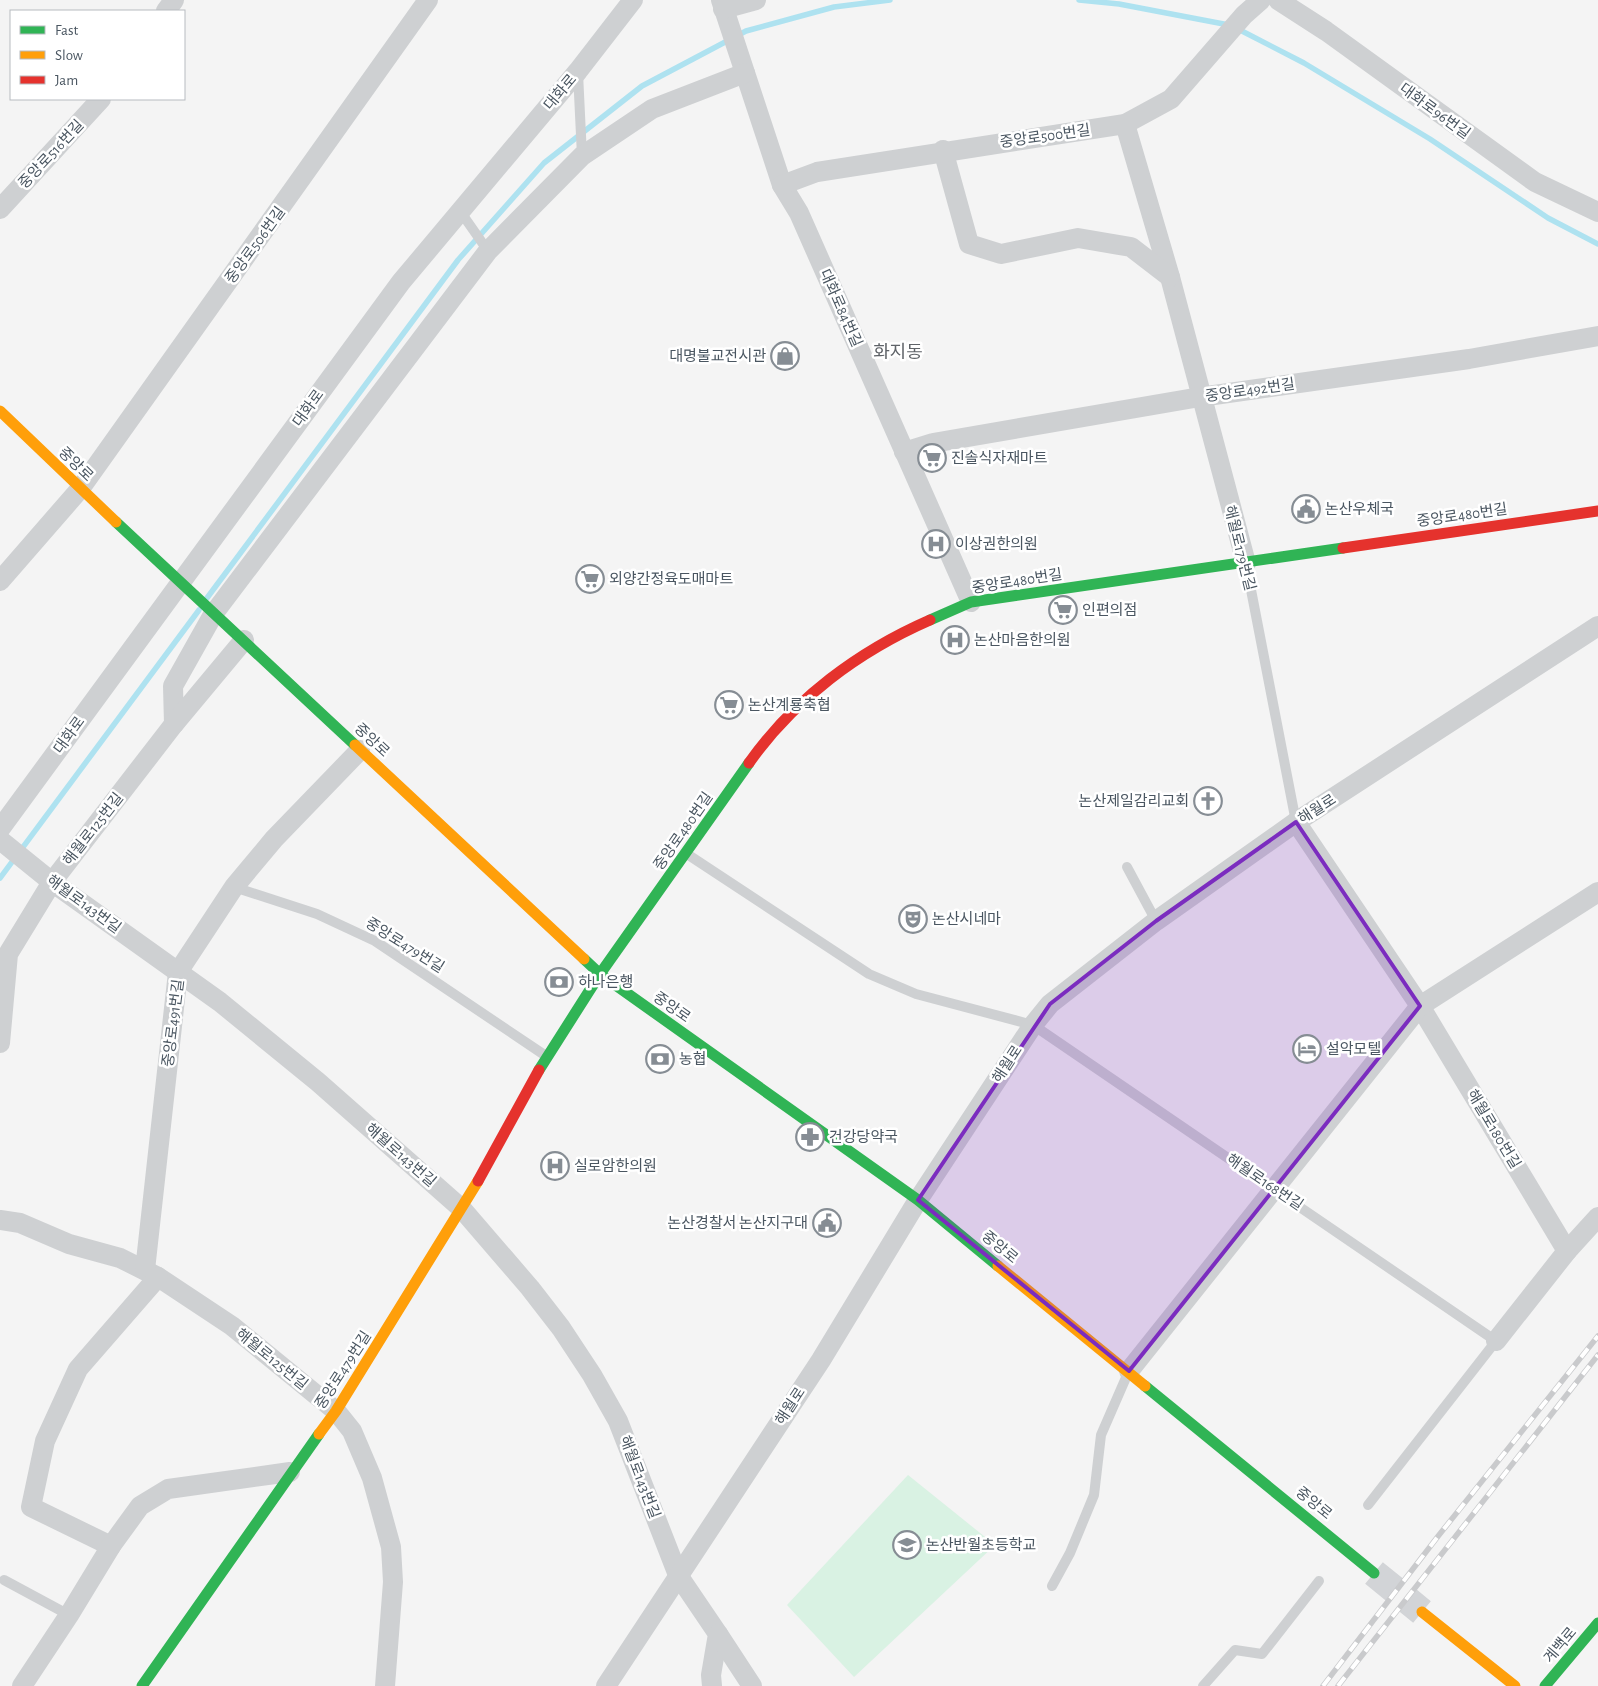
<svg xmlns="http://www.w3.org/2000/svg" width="1598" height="1686" viewBox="0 0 1598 1686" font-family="'Alegreya Sans','Noto Sans KR',sans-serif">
  <rect width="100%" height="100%" fill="#f4f4f4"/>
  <polygon fill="#d9f2e3" points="908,1475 995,1545 854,1677 787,1605"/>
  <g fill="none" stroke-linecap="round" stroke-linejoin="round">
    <g stroke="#aee2f0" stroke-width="5.5">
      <polyline points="1079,0 1119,4 1229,25"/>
      <polyline points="1238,29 1304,63 1430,139 1548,218 1598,244"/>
      <polyline points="207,598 458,260 544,163 642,86 746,31 834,7 890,0"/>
      <polyline points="0,878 199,610"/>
    </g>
    <polyline stroke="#d2d4d7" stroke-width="28" stroke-dasharray="28 14" stroke-linecap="butt" points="1374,1573 1422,1612"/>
    <g stroke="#ced0d2" stroke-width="10">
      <polyline points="578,73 582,156"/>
      <polyline points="460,211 488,251"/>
      <polyline points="1246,564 1296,822"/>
      <polyline points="687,854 869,974 916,994 1033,1025 1496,1341 1368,1505"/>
      <polyline points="1127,867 1156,921"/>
      <polyline points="234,887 317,914 375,941 546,1056"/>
      <polyline points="4,1580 69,1615"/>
      <polyline points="1052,1586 1070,1553 1094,1495 1101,1435 1128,1373"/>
      <polyline points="1203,1686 1235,1650 1262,1654 1319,1581"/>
    </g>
    <g stroke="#ced0d2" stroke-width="20">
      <polyline points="721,0 782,185 799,213 971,602"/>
      <polyline points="1278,0 1326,31 1535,182 1598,212"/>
      <polyline points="723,9 756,0"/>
      <polyline points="166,11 174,0"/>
      <polyline points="1125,124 1170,277 1246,563"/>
      <polyline points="943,150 969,244 1001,254 1078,238 1131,247 1170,277"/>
      <polyline points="782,185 817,172 1125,124 1171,99 1244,15 1261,0"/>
      <polyline points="0,209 101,99"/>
      <polyline points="904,452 933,443 1200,397 1469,359 1598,336"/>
      <polyline points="0,581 80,489 428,0"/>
      <polyline points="174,724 173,686 214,613 488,251 582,156 652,109 745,73"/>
      <polyline points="1296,822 1420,1006 1567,1251"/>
      <polyline points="0,829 401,282 578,71 633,0"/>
      <polyline points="0,840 52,882 220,1002 318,1082 462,1209 530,1288 561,1328 592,1375 618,1421 678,1575 718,1634 711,1675 712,1686"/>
      <polyline points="0,1043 8,954 52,882 174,724 244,640"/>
      <polyline points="0,1220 20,1223 69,1244 120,1258 158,1277 232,1326 336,1411 352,1431 372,1478 391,1547 393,1582 385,1686"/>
      <polyline points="145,1270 178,972 234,887 274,839 360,750"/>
      <polyline points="1496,1341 1567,1251 1598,1217"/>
      <polyline points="1129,1371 1420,1006 1598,892"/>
      <polyline points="111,1546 31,1507 45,1441 78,1369 158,1277"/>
      <polyline points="718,1634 752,1686"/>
      <polyline points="22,1686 69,1615 111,1546 140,1506 168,1489 290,1472"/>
      <polyline points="606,1686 821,1360 918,1200 1033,1025 1050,1004 1156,921 1296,822 1598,626"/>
    </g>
    <g stroke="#30b455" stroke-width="11">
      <polyline points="116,522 355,745"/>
      <polyline points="930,620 971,602 1343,548"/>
      <polyline points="584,959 600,974 918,1200 998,1266"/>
      <polyline points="539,1070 600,974 749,763"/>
      <polyline points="1145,1386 1374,1573"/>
      <polyline points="142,1686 319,1434"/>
      <polyline points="1545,1686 1598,1623"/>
    </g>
    <g stroke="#ff9f0a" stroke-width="11">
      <polyline points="0,411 116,522"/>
      <polyline points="355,745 584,959"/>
      <polyline points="998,1266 1145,1386"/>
      <polyline points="319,1434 336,1411 478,1181"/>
      <polyline points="1422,1612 1515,1686"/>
    </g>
    <g stroke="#e5322d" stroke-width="11">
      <polyline points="1343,548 1598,511"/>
      <path d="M749,763c45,-64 110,-112 181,-143"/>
      <polyline points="478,1181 539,1070"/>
    </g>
    <defs>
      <g id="rail">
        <polyline points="1323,1686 1439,1535 1598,1336"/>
        <polyline points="1338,1686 1598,1355"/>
      </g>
    </defs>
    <use href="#rail" stroke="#c9cacc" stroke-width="5.5"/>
    <use href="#rail" stroke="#fff" stroke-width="4" stroke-dasharray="11" stroke-linecap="butt"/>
  </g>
  <path fill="#7b2cbf" fill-opacity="0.2" stroke="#7b2cbf" stroke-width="4" stroke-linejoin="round" d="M1296,822l124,184 -291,365 -211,-171 132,-196 106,-83z"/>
  <defs>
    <symbol id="shop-ring" viewBox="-11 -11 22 22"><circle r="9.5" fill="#fff" stroke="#868d94" stroke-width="1.5"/><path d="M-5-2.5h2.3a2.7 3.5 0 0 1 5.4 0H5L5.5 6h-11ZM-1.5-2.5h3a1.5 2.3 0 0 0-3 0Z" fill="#868d94"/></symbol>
    <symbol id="supermarket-ring" viewBox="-11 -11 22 22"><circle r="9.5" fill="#fff" stroke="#868d94" stroke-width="1.5"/><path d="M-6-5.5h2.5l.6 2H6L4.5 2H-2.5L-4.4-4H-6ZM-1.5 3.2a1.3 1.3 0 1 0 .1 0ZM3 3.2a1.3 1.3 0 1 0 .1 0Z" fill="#868d94"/></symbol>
    <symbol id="civic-ring" viewBox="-11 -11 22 22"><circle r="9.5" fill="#fff" stroke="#868d94" stroke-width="1.5"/><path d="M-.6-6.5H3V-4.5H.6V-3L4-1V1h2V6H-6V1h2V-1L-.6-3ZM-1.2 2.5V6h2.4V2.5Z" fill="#868d94"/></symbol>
    <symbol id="hospital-ring" viewBox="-11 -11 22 22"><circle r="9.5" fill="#fff" stroke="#868d94" stroke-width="1.5"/><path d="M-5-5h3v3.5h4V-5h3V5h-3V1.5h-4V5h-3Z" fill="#868d94"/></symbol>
    <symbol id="church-ring" viewBox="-11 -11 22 22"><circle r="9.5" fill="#fff" stroke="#868d94" stroke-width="1.5"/><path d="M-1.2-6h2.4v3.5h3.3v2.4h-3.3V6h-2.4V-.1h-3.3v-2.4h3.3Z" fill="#868d94"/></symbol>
    <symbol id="theatre-ring" viewBox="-11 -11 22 22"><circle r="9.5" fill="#fff" stroke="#868d94" stroke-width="1.5"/><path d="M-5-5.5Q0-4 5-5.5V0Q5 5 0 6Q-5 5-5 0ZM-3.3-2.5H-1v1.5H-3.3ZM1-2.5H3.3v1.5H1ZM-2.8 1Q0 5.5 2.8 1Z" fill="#868d94"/></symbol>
    <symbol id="bank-ring" viewBox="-11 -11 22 22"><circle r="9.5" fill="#fff" stroke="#868d94" stroke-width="1.5"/><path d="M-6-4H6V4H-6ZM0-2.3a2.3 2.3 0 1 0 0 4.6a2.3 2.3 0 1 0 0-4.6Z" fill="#868d94"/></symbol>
    <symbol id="hotel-ring" viewBox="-11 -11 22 22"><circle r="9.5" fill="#fff" stroke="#868d94" stroke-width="1.5"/><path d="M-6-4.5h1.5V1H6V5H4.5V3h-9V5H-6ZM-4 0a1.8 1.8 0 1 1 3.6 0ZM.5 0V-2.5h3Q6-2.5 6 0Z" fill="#868d94"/></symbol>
    <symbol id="pharmacy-ring" viewBox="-11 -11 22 22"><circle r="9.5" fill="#fff" stroke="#868d94" stroke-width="1.5"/><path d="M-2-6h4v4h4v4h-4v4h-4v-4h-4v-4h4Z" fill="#868d94"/></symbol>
    <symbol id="school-ring" viewBox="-11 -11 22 22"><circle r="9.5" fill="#fff" stroke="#868d94" stroke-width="1.5"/><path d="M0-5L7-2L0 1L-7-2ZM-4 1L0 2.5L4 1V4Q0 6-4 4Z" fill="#868d94"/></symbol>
  </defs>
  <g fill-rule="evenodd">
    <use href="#shop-ring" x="769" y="340" width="32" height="32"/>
    <use href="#supermarket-ring" x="916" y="442" width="32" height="32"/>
    <use href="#civic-ring" x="1290" y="493" width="32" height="32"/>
    <use href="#hospital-ring" x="920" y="528" width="32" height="32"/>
    <use href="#supermarket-ring" x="574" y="563" width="32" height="32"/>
    <use href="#supermarket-ring" x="1047" y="594" width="32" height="32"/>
    <use href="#hospital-ring" x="939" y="624" width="32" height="32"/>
    <use href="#supermarket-ring" x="713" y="689" width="32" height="32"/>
    <use href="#church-ring" x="1192" y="785" width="32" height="32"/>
    <use href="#theatre-ring" x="897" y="903" width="32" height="32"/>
    <use href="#bank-ring" x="543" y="966" width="32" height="32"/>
    <use href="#hotel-ring" x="1291" y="1033" width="32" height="32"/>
    <use href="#bank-ring" x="644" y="1043" width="32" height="32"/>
    <use href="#pharmacy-ring" x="794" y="1121" width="32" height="32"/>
    <use href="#hospital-ring" x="539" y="1150" width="32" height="32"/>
    <use href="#civic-ring" x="811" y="1207" width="32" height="32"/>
    <use href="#school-ring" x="891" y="1529" width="32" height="32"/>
  </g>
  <g text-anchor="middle" stroke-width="5" stroke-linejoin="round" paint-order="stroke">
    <g font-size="15" fill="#4a5661" stroke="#fff">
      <text transform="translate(560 92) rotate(-50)" y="5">대화로</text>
      <text transform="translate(1435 111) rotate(36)" y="5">대화로96번길</text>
      <text transform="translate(1045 136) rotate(-8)" y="5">중앙로500번길</text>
      <text transform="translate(51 154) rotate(-47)" y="5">중앙로516번길</text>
      <text transform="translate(255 245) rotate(-54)" y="5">중앙로506번길</text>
      <text transform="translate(841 308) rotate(66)" y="5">대화로84번길</text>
      <text transform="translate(1250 390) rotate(-8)" y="5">중앙로492번길</text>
      <text transform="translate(308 408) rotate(-54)" y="5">대화로</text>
      <text transform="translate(76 464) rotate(44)" y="5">중앙로</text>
      <text transform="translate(1462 515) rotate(-8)" y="5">중앙로480번길</text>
      <text transform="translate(1240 548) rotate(76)" y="5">해월로179번길</text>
      <text transform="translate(1017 581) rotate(-9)" y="5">중앙로480번길</text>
      <text transform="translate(69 735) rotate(-54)" y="5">대화로</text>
      <text transform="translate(372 740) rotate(43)" y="5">중앙로</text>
      <text transform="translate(1317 809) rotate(-33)" y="5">해월로</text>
      <text transform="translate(93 829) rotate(-52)" y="5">해월로125번길</text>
      <text transform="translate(683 831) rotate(-55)" y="5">중앙로480번길</text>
      <text transform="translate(84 904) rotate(36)" y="5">해월로143번길</text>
      <text transform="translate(405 945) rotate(32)" y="5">중앙로479번길</text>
      <text transform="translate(672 1007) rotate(35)" y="5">중앙로</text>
      <text transform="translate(173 1023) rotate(-83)" y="5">중앙로491번길</text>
      <text transform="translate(1007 1064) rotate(-57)" y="5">해월로</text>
      <text transform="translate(1494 1129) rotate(59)" y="5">해월로180번길</text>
      <text transform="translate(401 1155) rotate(41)" y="5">해월로143번길</text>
      <text transform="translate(1265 1182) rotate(34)" y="5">해월로168번길</text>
      <text transform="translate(1000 1247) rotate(39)" y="5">중앙로</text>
      <text transform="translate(272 1359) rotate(39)" y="5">해월로125번길</text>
      <text transform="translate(343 1370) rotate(-57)" y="5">중앙로479번길</text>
      <text transform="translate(790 1406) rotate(-57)" y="5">해월로</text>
      <text transform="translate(640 1477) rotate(69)" y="5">해월로143번길</text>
      <text transform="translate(1314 1503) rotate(39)" y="5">중앙로</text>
      <text transform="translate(1560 1645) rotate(-50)" y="5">계백로</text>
    </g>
    <g font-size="15" fill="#4a5661" stroke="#fff" text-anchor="start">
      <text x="766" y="361" text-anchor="end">대명불교전시관</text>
      <text x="951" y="463">진솔식자재마트</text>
      <text x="1325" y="514">논산우체국</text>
      <text x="955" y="549">이상권한의원</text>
      <text x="609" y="584">외양간정육도매마트</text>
      <text x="1082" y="615">인편의점</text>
      <text x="974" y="645">논산마음한의원</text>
      <text x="748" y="710">논산계룡축협</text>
      <text x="1189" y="806" text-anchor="end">논산제일감리교회</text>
      <text x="932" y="924">논산시네마</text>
      <text x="578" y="987">하나은행</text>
      <text x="1326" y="1054">설악모텔</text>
      <text x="679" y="1064">농협</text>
      <text x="829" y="1142">건강당약국</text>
      <text x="574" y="1171">실로암한의원</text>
      <text x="808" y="1228" text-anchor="end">논산경찰서 논산지구대</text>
      <text x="926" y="1550">논산반월초등학교</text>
    </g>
    <g font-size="18" fill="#5f6368" stroke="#fff">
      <text x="898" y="358">화지동</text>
    </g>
  </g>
  <rect x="10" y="10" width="175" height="90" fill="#ffffff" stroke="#b7bbc0"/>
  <rect x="20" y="26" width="25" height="8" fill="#30b455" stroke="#b7bbc0"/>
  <text x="55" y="35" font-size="15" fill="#4a5661">Fast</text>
  <rect x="20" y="51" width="25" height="8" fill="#ff9f0a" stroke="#b7bbc0"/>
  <text x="55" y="60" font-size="15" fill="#4a5661">Slow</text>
  <rect x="20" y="76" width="25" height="8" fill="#e5322d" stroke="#b7bbc0"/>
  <text x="55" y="85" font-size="15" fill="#4a5661">Jam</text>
</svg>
